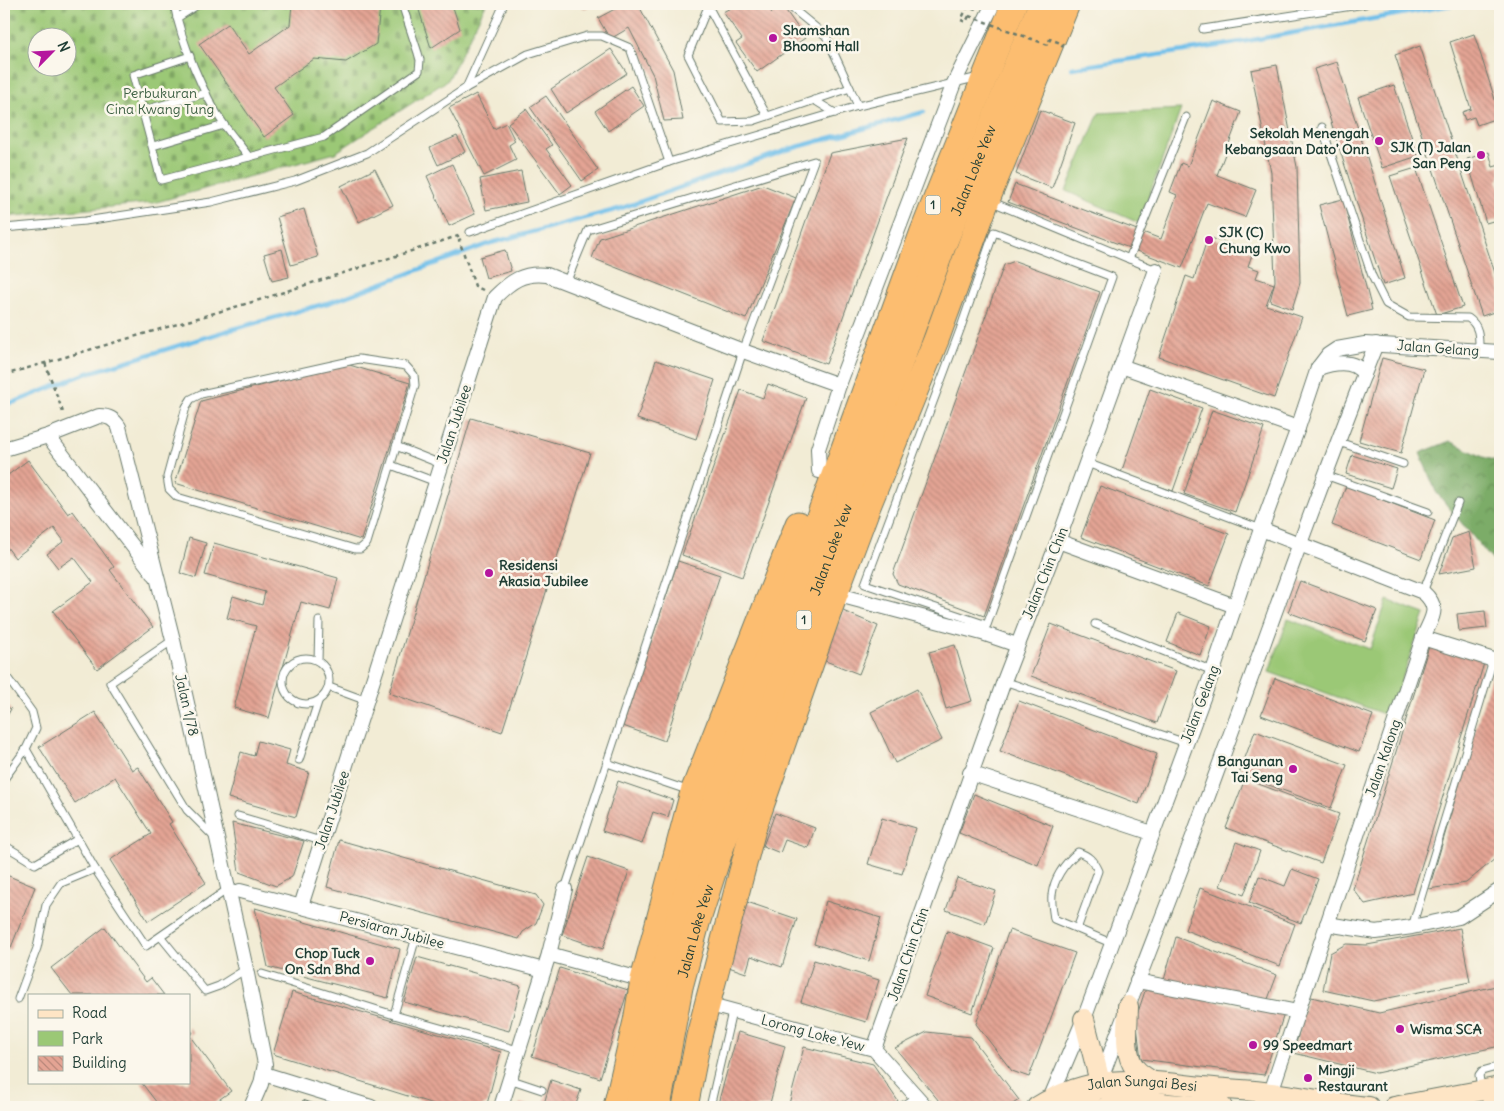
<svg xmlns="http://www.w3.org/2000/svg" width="1504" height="1111" viewBox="0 0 1504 1111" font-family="Delius,sans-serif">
  <defs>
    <pattern id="forest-crowns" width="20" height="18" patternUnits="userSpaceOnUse" patternTransform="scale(1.25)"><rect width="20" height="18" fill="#7cac67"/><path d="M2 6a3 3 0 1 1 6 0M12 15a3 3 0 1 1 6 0" fill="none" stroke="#658d56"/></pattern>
    <pattern id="cemetery-stones" width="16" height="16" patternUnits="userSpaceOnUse" patternTransform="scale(1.25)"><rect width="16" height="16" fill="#9bc876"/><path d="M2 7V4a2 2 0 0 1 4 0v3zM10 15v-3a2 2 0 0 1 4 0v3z" fill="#7ea462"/></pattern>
    <pattern id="building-back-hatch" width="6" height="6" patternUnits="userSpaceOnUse" patternTransform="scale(1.25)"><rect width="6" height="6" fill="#e4a494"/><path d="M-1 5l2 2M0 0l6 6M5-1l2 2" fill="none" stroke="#b8877a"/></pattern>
  </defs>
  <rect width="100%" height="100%" fill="#fbf7ec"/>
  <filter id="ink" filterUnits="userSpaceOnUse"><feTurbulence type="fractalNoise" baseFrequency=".02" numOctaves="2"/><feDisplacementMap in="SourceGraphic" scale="10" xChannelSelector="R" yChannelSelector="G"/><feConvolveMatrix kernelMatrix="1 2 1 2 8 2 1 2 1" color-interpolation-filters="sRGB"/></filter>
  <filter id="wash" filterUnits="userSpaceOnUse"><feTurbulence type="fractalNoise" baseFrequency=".0096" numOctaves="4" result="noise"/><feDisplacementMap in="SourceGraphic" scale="20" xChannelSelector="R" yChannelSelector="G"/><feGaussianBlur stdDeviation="1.12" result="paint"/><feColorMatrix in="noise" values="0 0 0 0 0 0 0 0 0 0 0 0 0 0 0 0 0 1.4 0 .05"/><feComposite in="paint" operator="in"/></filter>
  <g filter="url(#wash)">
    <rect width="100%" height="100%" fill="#f2ecd5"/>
    <g fill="#9bc876" stroke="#5d8255">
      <polygon points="1181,109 1139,223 1066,191 1099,113"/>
      <polygon points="1387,600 1425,614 1389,716 1269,672 1288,619 1370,649"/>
    </g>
    <polygon fill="url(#forest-crowns)" stroke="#4e744e" points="1450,441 1483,457 1500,462 1500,574 1498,567 1436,492 1420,453"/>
    <path fill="url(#cemetery-stones)" stroke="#5d8255" fill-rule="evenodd" d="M4,4h482l-38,76 -113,73 -182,50 -149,14zM38,38h30v30h-30z"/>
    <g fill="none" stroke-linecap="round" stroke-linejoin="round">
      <g stroke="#70bfea" stroke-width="4.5">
        <polyline points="1072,68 1224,45 1457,4"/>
        <polyline points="4,404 15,402 85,374 223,332 331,302 491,243 619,209 790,149 924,112"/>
      </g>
    </g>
    <g id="blocks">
      <g fill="url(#building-back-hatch)">
        <polygon points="292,4 378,4 380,7 376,44 346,62 314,59 274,87 294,115 264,137 199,44 228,24 249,54 290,25"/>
        <polygon points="417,4 452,4 460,29 431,48"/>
        <polygon points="581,4 593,4 584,9"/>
        <polygon points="624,4 638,4 673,70 683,120 664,121 653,75 629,28 610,39 598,18"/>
        <polygon points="730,4 765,4 772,13 782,5 805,38 757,72 736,43 742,39 723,12 732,7"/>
        <polygon points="1474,34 1500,115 1500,117 1477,125 1474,117 1465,120 1462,112 1471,109 1450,42"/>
        <polygon points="1420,46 1500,288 1500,310 1482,316 1395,55"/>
        <polygon points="611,49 627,73 566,113 551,89"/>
        <polygon points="1337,62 1405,278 1383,285 1314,69"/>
        <polygon points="1277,65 1297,167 1300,283 1292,309 1270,301 1275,281 1271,173 1251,70"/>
        <polygon points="1394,85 1418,156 1382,168 1358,97"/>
        <polygon points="631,86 644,106 608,131 595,111"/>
        <polygon points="476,94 494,129 506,123 515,141 509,145 516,160 484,176 449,108"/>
        <polygon points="546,96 598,170 582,181 530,107"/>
        <polygon points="1213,101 1241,112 1217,175 1256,190 1245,217 1207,203 1182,268 1008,202 1015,184 1161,239 1177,195 1170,192 1181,163 1188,166"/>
        <polygon points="526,109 552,145 546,149 572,185 560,194 508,123"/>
        <polygon points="1040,110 1075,123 1052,188 1016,174"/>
        <polygon points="457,136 465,152 438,165 430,148"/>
        <polygon points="908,138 826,364 763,341 830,153"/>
        <polygon points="1489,152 1493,167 1500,165 1500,179 1497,180 1500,188 1500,219 1486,223 1467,159"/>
        <polygon points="452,164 475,214 449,226 427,176"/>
        <polygon points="1416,168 1463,307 1437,315 1390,176"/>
        <polygon points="375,169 393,205 359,222 341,186"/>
        <polygon points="521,171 527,202 486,210 480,179"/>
        <polygon points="763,185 796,198 746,319 592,258 600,238"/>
        <polygon points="1343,199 1372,310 1348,316 1319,205"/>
        <polygon points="304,209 318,257 291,265 277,217"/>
        <polygon points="1208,237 1253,252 1248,266 1259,270 1256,278 1274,284 1266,305 1302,317 1274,398 1159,357 1186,276 1194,279"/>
        <polygon points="282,249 289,277 272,281 264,254"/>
        <polygon points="505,250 511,271 486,278 480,257"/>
        <polygon points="1015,261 1100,292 984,616 898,584 893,574 1004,265"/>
        <polygon points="1382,358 1424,369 1401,453 1359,441"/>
        <polygon points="656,360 715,380 696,439 637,419"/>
        <polygon points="346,364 410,383 361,540 175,483 201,401"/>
        <polygon points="768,384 806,398 742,577 682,555 741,390 763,398"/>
        <polygon points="1150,389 1202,408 1173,491 1121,473"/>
        <polygon points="1212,410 1264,428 1235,512 1184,494"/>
        <polygon points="471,418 590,453 502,732 389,693"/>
        <polygon points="1352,455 1397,469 1391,488 1346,474"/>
        <polygon points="28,460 68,514 73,511 114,567 110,570 153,627 97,669 53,611 93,582 74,557 58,568 47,554 64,541 54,528 15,558 4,543 4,478"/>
        <polygon points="1100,486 1229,534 1209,586 1081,537"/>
        <polygon points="1346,486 1435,520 1421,559 1332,525"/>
        <polygon points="1469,532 1476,567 1439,574 1452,538"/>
        <polygon points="189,538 206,543 196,578 180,573"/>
        <polygon points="214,543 338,578 330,610 301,602 269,718 234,708 256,626 227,618 233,596 262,605 265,592 205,575"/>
        <polygon points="678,561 720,575 665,741 623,726"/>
        <polygon points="1300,581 1377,610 1365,641 1288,612"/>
        <polygon points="843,611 878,626 859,674 823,660"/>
        <polygon points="1485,611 1487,628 1459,631 1457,614"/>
        <polygon points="1178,613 1211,626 1200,655 1167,642"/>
        <polygon points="1051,624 1176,671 1157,723 1031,676"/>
        <polygon points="1430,643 1485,660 1413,893 1365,904 1353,889"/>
        <polygon points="955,645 972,701 946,709 929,652"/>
        <polygon points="1495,662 1500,664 1500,844 1496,858 1466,883 1429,889"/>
        <polygon points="1275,678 1373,715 1359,752 1261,715"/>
        <polygon points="917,689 942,740 895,763 871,712"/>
        <polygon points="1019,701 1157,754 1139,804 1000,751"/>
        <polygon points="4,705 11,709 4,721"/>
        <polygon points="95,712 132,770 138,767 172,822 169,824 206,883 148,921 110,860 151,834 115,777 75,803 39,747"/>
        <polygon points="1255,731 1347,765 1331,808 1239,774"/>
        <polygon points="258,741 290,750 286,765 309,772 296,817 228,798 241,752 254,756"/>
        <polygon points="1245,779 1339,814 1321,863 1226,828"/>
        <polygon points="618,781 673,800 668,817 653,812 642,844 602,831"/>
        <polygon points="974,794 1053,826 1038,865 959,833"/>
        <polygon points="775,813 815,828 808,848 785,840 780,853 763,846"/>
        <polygon points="882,818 916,828 902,874 868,864"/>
        <polygon points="232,823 304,841 292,877 276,886 239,872"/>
        <polygon points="339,840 536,895 543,905 536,923 523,932 519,939 327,887"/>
        <polygon points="1236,842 1260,851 1244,895 1220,886"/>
        <polygon points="588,857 629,871 603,949 562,935"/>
        <polygon points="1292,869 1318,879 1301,923 1249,903 1259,876 1285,886"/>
        <polygon points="4,874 35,887 10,950 4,948"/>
        <polygon points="957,878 996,891 985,924 946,910"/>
        <polygon points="1200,888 1295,924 1280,966 1185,930"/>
        <polygon points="744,901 797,919 782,967 751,956 746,973 723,965"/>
        <polygon points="826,901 881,918 869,961 814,944"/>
        <polygon points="255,908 400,949 388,998 268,967"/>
        <polygon points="105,927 146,982 151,978 164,995 72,995 51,968"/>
        <polygon points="1460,928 1470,982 1373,1001 1323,990 1330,953 1346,944 1367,945"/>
        <polygon points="1009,930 1075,953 1029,1077 1012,1071 976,1024"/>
        <polygon points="947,931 994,948 972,1013 925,996"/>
        <polygon points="1176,937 1277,975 1268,999 1164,980"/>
        <polygon points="417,957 521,986 509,1031 404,1002"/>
        <polygon points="814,960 879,980 866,1022 801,1002"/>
        <polygon points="560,968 628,990 600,1078 532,1056"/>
        <polygon points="1500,985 1500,1046 1376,1073 1294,1053 1307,996 1379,1013"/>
        <polygon points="1146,988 1284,1014 1264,1075 1141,1059 1136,1018"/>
        <polygon points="292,992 501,1052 487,1104 481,1107 443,1107 273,1054"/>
        <polygon points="189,1027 193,1033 189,1035 231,1091 209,1107 160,1107 141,1082 189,1082"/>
        <polygon points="738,1032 785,1046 769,1107 717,1107"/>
        <polygon points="927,1032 971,1037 1019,1100 1008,1107 944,1107 895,1048"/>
        <polygon points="804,1047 873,1064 898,1101 888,1107 799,1107 789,1104"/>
        <polygon points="551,1080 581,1090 575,1107 543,1107"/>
        <polygon points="303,1100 323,1107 301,1107"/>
        <polygon points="520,1103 533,1107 519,1107"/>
      </g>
    </g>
  </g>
  <g filter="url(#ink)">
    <use href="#blocks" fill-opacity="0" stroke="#697a6c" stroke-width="1"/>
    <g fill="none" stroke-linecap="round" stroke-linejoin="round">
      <defs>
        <g id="lane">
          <path d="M174,4c7,37 29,91 51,122 7,10 16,20 24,31l75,-20 95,-66 1,-11 -2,-7 -16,-49"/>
          <polyline points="709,4 688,55 722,122 753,121 850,88 826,36 787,4"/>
          <polyline points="708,6 767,116"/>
          <polyline points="177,18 199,4"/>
          <polyline points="1203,29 1365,4"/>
          <polyline points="190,56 133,75 161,180 249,157"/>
          <polyline points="466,88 528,54 587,36 602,36 630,48 669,162 858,106 979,77"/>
          <polyline points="850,88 858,106"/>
          <polyline points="814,100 835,113"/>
          <polyline points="144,110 206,93"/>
          <path d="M1322,127l50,149 14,28 23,13 59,1c12,8 11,19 11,33"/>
          <polyline points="153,146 224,125"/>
          <polyline points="990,201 1156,270"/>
          <polyline points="4,228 85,221 211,202 295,181 367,153 466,88 504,4"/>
          <polyline points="470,232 669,162"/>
          <polygon points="994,232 1112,277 987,625 865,584 960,330"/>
          <polyline points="1129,259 1186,117"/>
          <polygon points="359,359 406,366 414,375 415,385 367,543 360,549 355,549 177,497 169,489 167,477 186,407 191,399 201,394"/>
          <polyline points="1339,442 1403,464"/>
          <polyline points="396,446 441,464"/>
          <polyline points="1087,463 1261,529"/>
          <polyline points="391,465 436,482"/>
          <polyline points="1325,475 1428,512"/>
          <polyline points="1423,592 1458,503"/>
          <polyline points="1095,624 1213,671"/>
          <polyline points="173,640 110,683 187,810 214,837"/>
          <circle cx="306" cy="681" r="23"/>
          <polyline points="318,661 319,621"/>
          <polyline points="4,673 32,712 36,728 26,749 95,869 146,946 228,889"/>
          <polyline points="1004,681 1186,743"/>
          <polyline points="329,687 367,701"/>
          <polyline points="299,760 318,702"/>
          <polyline points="607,763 690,791"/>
          <polyline points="4,779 26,749"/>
          <polyline points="238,816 321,841"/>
          <polyline points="4,845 35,864 78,839"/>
          <polyline points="565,889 743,351 814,161 588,230 566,283"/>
          <polyline points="1412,927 1493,660"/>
          <path d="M1077,929l21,-58c-5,-11 -9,-15 -20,-19 -13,11 -24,26 -26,43 -1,7 1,16 2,24l57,24"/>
          <polyline points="161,937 205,991 219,986 246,969"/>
          <polyline points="262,974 394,1015 518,1050"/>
          <polyline points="18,999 37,948 46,905 61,883 95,869"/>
          <polyline points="394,1015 416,937"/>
          <polyline points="509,1079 542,1090"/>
          <polyline points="1481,1088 1479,1075 1482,1071 1500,1066"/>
          <polyline points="710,1107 732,1012"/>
          <polyline points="901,1107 917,1096"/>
        </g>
        <g id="street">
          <polyline points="1121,366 1298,428"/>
          <path d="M1318,368c15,-5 37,-10 46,7"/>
          <polyline points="48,436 154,574"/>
          <path d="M4,449l44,-13 51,-20c10,0 15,3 20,11l54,213 73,329 19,95 -4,20 -10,23"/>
          <polyline points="819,471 818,449 839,385 954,83 993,4"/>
          <path d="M1261,529l162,63c19,17 8,26 0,46l-152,454"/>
          <polyline points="1058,541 1235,606"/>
          <polyline points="835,594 982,633 1017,645"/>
          <polyline points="1423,638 1500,662"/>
          <polyline points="970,773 1152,833"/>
          <polyline points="240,891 544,970"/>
          <path d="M301,906l194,-609c16,-16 28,-25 52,-22l196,76 96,34"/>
          <polyline points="1327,924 1376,932 1412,927 1459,917 1500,890"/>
          <polyline points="549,954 643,980"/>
          <polyline points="1137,981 1298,1012"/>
          <polyline points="707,1004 874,1049 926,1107"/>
          <polyline points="874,1049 1004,681 1058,541 1156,270"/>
          <polyline points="264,1074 371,1107"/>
          <path d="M1100,1082c29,-81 61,-160 91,-240 62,-166 119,-334 185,-498"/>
          <polyline points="1050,1099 1084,1019 1213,671 1261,529 1298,428 1318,368 1328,355 1337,349 1365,344 1500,352"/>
          <polyline points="501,1107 549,954 565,889"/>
        </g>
        <g id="secondary">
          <path d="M1128,1006c0,18 -5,47 7,62 4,6 11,9 16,13"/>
          <polyline points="1084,1019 1100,1082 1110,1093 1117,1097 1149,1100 1168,1104"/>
          <path id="s1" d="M1037,1107c61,-38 111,-25 177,-19 19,2 39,2 57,5 33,4 65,11 98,14"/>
          <polyline points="1070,1107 1090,1096 1098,1086"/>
          <polyline points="1106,1107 1118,1105 1149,1106 1168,1104 1222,1107"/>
          <polyline points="1394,1107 1500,1087"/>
          <polyline points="1490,1107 1500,1105"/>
        </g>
        <g id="highway">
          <polyline points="616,1107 636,1021 643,980 693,792 798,524"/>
          <polyline points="637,1107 663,974 700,843 922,234 1014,4"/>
          <path id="s2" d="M658,1107l22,-120 17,-64 23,-72 223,-605 98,-242"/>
          <polyline points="685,1107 699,1036 753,829 835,594 868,506 936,340 987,200 1067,4"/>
        </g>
      </defs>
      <use href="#lane" stroke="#697a6c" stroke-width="9"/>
      <use href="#street" stroke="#697a6c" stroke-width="16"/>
      <use href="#secondary" stroke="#697a6c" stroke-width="22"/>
      <use href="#highway" stroke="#697a6c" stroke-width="27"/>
      <g stroke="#697a6c" stroke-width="2.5" stroke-dasharray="4 4" stroke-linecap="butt">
        <polyline points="969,16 966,22 961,20 968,6 976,9"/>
        <polyline points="461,239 459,240 475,286 483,290"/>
        <polyline points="45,363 64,415"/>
        <polyline points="4,375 259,300 461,235"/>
      </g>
      <use href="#lane" stroke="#fff" stroke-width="7"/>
      <use href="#street" stroke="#fff" stroke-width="14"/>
      <use href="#secondary" stroke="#fee5c5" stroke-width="20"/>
      <use href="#highway" stroke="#fcbd6f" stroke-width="25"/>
      <polyline stroke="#697a6c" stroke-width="2.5" stroke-dasharray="4 4" stroke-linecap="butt" points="969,16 1048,45 1050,39 1063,44 1061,50"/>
    </g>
  </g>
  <g fill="#b5179e" stroke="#fbf7ec" stroke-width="2">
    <circle cx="773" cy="38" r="5"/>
    <circle cx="1379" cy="141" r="5"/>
    <circle cx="1481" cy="155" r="5"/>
    <circle cx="1209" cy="240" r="5"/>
    <circle cx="489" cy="573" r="5"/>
    <circle cx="1293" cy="769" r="5"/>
    <circle cx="370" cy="961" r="5"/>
    <circle cx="1400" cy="1029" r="5"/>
    <circle cx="1253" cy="1045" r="5"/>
    <circle cx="1308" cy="1078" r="5"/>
  </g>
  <g text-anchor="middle" stroke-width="5" stroke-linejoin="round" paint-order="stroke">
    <g fill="#fbf7ec" stroke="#61756b" stroke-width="1">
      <rect x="925.5" y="195.5" width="15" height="19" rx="4"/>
      <rect x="796.5" y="610.5" width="15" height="19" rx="4"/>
    </g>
    <g font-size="12" font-weight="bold" fill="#1f3d34">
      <text x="933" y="209">1</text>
      <text x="804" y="624">1</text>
    </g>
    <g font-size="14" font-weight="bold" fill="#1f3d34" stroke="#fbf7ec" text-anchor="start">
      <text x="783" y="35">Shamshan<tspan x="783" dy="16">Bhoomi Hall</tspan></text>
      <text x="1369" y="138" text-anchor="end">Sekolah Menengah<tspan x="1369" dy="16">Kebangsaan Dato' Onn</tspan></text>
      <text x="1471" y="152" text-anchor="end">SJK (T) Jalan<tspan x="1471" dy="16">San Peng</tspan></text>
      <text x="1219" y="237">SJK (C)<tspan x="1219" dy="16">Chung Kwo</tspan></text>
      <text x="499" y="570">Residensi<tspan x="499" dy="16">Akasia Jubilee</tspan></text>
      <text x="1283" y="766" text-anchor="end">Bangunan<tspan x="1283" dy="16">Tai Seng</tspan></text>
      <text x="360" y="958" text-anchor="end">Chop Tuck<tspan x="360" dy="16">On Sdn Bhd</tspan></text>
      <text x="1410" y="1034">Wisma SCA</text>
      <text x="1263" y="1050">99 Speedmart</text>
      <text x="1318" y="1075">Mingji<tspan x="1318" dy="16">Restaurant</tspan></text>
    </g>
    <g font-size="14" fill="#3e6044" stroke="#fbf7ec">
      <text x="160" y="98">Perbukuran<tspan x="160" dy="16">Cina Kwang Tung</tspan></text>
    </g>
    <g font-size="14" fill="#1f3d34" stroke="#fbf7ec">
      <text dy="5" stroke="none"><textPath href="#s2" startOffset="990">Jalan Loke Yew</textPath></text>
      <text transform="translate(1438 348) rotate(4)" y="5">Jalan Gelang</text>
      <text transform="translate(454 424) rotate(-72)" y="5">Jalan Jubilee</text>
      <text dy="5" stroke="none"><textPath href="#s2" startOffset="585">Jalan Loke Yew</textPath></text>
      <text transform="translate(1045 573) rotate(-68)" y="5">Jalan Chin Chin</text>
      <text transform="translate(1200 704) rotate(-69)" y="5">Jalan Gelang</text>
      <text transform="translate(187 705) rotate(77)" y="5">Jalan 1/78</text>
      <text transform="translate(1383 758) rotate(-71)" y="5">Jalan Kalong</text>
      <text transform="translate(332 810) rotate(-72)" y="5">Jalan Jubilee</text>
      <text transform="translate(392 930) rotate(15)" y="5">Persiaran Jubilee</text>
      <text dy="5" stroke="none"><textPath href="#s2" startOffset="180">Jalan Loke Yew</textPath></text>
      <text transform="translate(908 954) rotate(-71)" y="5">Jalan Chin Chin</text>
      <text transform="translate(813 1033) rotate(15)" y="5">Lorong Loke Yew</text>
      <text dy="5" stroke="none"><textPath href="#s1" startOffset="110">Jalan Sungai Besi</textPath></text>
    </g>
  </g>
  <rect width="1504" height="1111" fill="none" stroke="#fbf7ec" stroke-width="20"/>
  <rect x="28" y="994" width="162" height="90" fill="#fbf7ec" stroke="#a3ada2"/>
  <rect x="38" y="1010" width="25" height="8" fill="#fee5c5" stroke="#a3ada2"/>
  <text x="72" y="1018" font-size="15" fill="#1f3d34">Road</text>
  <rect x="38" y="1031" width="25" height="15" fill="#9bc876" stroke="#a3ada2"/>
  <text x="72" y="1044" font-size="15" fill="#1f3d34">Park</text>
  <rect x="38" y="1056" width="25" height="15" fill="url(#building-back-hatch)" stroke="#a3ada2"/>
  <text x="72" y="1068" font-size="15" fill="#1f3d34">Building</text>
  <g transform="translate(52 52) rotate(66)"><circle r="24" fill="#fbf7ec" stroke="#a3ada2"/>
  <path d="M0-4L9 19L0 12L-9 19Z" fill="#b5179e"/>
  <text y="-8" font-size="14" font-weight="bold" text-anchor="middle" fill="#1f3d34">N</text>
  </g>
</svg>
